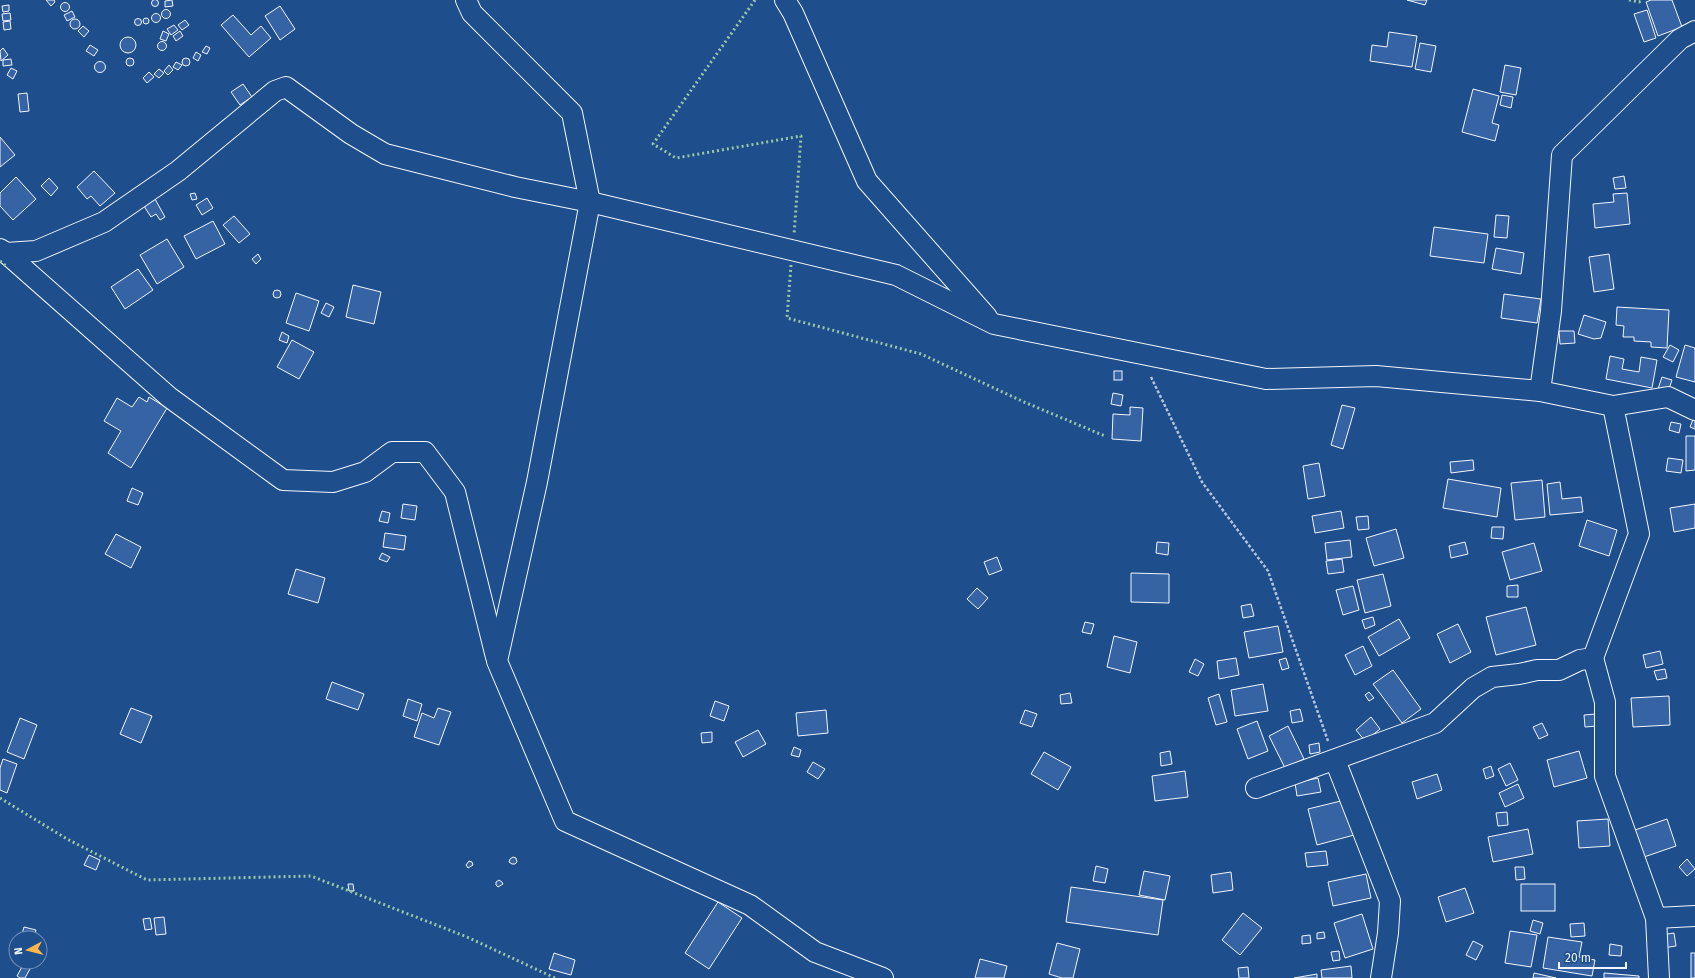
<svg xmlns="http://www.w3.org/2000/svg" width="1695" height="978" viewBox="0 0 1695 978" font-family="'Fira Sans',sans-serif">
  <rect width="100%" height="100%" fill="#1f4e8c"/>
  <g fill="#3563a3" stroke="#f2f6ff">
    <circle cx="155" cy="3" r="3.5"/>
    <polygon points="46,0 54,0 55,2 51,6"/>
    <polygon points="172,0 173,6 165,7 165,1"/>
    <polygon points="1407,0 1427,0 1425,5"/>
    <polygon points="1651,0 1672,0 1682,27 1658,36 1646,2"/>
    <circle cx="65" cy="7" r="4.5"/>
    <polygon points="9,5 9,11 3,12 2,6"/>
    <polygon points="280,6 295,29 280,40 265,16"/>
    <circle cx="166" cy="14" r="4.5"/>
    <polygon points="1647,10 1656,38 1644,42 1634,14"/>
    <polygon points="72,11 75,17 67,21 64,15"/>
    <polygon points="10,13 11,20 3,21 2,14"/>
    <circle cx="156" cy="18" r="4.5"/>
    <polygon points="233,15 251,35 261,26 271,38 249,57 221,25"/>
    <circle cx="146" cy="21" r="3"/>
    <circle cx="138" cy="22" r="3.5"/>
    <circle cx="75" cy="24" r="5"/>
    <polygon points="185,20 189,25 182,30 178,25"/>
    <polygon points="10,21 11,29 4,30 3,22"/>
    <polygon points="174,25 178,30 171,35 167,29"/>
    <polygon points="83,26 89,31 84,37 78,31"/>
    <polygon points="163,31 169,34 166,41 160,39"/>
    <polygon points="180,31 183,36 176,41 173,36"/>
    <polygon points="1389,32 1417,36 1412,67 1370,61 1372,45 1387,47"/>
    <circle cx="128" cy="45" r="8"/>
    <circle cx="162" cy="46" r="4.5"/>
    <polygon points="1420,43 1436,46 1431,72 1415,69"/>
    <polygon points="90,45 98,50 94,56 86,51"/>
    <polygon points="206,46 210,48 207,54 202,52"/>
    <polygon points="3,48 8,55 1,61 0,51"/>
    <polygon points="196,52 201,55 198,61 193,58"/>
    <circle cx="186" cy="62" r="4"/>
    <circle cx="130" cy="62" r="4"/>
    <polygon points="11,59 12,65 3,66 3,60"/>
    <circle cx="100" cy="67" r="5.5"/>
    <polygon points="176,62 182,65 178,70 173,67"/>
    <polygon points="169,65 173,70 168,75 164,71"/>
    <polygon points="1505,65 1521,68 1516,95 1500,92"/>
    <polygon points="11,68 17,71 13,79 7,75"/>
    <polygon points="159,69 164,73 159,78 154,74"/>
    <polygon points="149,72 154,77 147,83 143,78"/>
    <polygon points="243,84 252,97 240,105 231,92"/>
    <polygon points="1473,89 1499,96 1492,123 1499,125 1495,141 1462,132"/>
    <polygon points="27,93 29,111 20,112 18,94"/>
    <polygon points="1502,95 1513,97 1511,108 1500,105"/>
    <polygon points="0,137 15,155 0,167"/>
    <polygon points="94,171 115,193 100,206 91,196 87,199 77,187"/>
    <polygon points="1624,176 1626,188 1615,189 1613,178"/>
    <polygon points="16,177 36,199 13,220 0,206 0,193"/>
    <polygon points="49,178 58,188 51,196 41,186"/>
    <polygon points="195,193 197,199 192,200 190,194"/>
    <polygon points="1627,193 1630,224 1595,228 1593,204 1614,202 1613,194"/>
    <polygon points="207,198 213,208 202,215 196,205"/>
    <polygon points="155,199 165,217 160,220 156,214 151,217 144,206"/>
    <polygon points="1496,215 1509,216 1507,238 1494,237"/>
    <polygon points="234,216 250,234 239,243 223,225"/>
    <polygon points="213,221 225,244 196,259 184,236"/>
    <polygon points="1434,227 1488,234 1484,263 1430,256"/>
    <polygon points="167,239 184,267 157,284 140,255"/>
    <polygon points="1496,248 1524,253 1521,274 1492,269"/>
    <polygon points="258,254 261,259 256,264 252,259"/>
    <polygon points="1609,254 1614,289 1594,292 1589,257"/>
    <polygon points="138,269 153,290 125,309 111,287"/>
    <polygon points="353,285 381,292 374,324 346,317"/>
    <circle cx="277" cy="294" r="4"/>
    <polygon points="296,293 319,301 309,331 286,323"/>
    <polygon points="1504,294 1541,299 1537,323 1501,318"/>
    <polygon points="326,303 334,307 329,317 321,313"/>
    <polygon points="1617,307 1669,310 1667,348 1651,347 1651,342 1634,341 1634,337 1623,337 1624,326 1616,325"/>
    <polygon points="1584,315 1606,322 1601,338 1594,339 1578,334"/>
    <polygon points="1559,331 1574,331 1575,343 1560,344"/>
    <polygon points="282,332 289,336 287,343 279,340"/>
    <polygon points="292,340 314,352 299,379 277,367"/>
    <polygon points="1670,345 1679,350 1673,362 1663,357"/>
    <polygon points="1685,345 1695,348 1695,382 1676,377"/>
    <polygon points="1610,356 1624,359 1622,369 1639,372 1641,357 1657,360 1652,388 1606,379"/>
    <rect x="1114" y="371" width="8" height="9"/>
    <polygon points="1662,377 1672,380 1668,392 1658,389"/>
    <polygon points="1113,393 1123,395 1121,406 1111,404"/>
    <polygon points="139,397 147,402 149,397 167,408 131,468 108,453 121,431 104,421 117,398 132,407"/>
    <polygon points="1342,405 1355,408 1343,449 1331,445"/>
    <polygon points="1130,407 1143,408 1141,441 1112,439 1113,414 1130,415"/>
    <polygon points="1694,417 1695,417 1695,429 1690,427"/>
    <polygon points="1671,422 1681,424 1679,433 1669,430"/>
    <polygon points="1686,436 1695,436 1695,470 1686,471"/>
    <polygon points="1668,458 1683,460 1681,473 1666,471"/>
    <polygon points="1473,460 1474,470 1451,473 1450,462"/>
    <polygon points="1319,463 1325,496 1308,499 1303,466"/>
    <polygon points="1448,479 1501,488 1497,517 1443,508"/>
    <polygon points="1542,480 1545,517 1515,520 1511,483"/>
    <polygon points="1560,482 1562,499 1581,497 1583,512 1550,515 1547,484"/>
    <polygon points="132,488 143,493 138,505 127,501"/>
    <polygon points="403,504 417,506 415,520 401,518"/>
    <polygon points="1695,504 1695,528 1674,532 1670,508"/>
    <polygon points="382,511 390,513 388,523 379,521"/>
    <polygon points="1341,511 1344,528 1315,533 1312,516"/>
    <polygon points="1368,516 1369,529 1358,530 1356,517"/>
    <polygon points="1587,520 1617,530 1609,556 1579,546"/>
    <polygon points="1492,527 1504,527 1503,539 1491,538"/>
    <polygon points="1396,529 1404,558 1374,566 1366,538"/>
    <polygon points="385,533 406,536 404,550 383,547"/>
    <polygon points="116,534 141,547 131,568 105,554"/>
    <polygon points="1350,540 1352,557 1327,560 1325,543"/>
    <polygon points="1157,542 1169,543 1168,555 1156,553"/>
    <polygon points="1465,542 1468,554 1451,558 1449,546"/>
    <polygon points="1534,543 1542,571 1510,580 1502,552"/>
    <polygon points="382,553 390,557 387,562 379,559"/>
    <polygon points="997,557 1002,570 989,575 984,562"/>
    <polygon points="1342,559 1344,572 1328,574 1326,561"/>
    <polygon points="296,569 325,578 318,603 288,594"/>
    <polygon points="1131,573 1169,574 1169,603 1131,602"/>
    <polygon points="1383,574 1391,606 1365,613 1357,580"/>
    <polygon points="1518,585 1518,597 1507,597 1507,586"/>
    <polygon points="1353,586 1359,610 1343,615 1336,590"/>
    <polygon points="977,588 988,598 978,609 967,599"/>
    <polygon points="1251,604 1254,616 1243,618 1241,606"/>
    <polygon points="1526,607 1536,645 1496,655 1486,617"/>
    <polygon points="1373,617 1375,625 1365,629 1362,620"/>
    <polygon points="1399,619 1410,638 1379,656 1368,637"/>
    <polygon points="1085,622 1094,624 1091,634 1082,632"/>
    <polygon points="1458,624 1471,652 1450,663 1437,634"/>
    <polygon points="1278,626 1283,652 1249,658 1244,632"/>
    <polygon points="1114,636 1137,642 1130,673 1107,667"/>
    <polygon points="1363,646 1372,666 1355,675 1345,655"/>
    <polygon points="1660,651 1663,664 1646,668 1643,655"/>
    <polygon points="1236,658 1239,675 1219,679 1217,661"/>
    <polygon points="1286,658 1289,668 1282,670 1279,660"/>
    <polygon points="1195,659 1204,664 1198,676 1189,672"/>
    <polygon points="1665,669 1667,678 1657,680 1654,671"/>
    <polygon points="1393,670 1421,709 1402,723 1373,684"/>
    <polygon points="332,682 364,694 358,710 326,699"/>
    <polygon points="1263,684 1268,711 1235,716 1231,690"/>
    <polygon points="1369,692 1374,698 1369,701 1365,695"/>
    <polygon points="1070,693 1072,703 1061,704 1060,695"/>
    <polygon points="1219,694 1227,722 1216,725 1208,698"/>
    <polygon points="1669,696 1670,725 1633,727 1631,698"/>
    <polygon points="408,699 422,704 417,721 403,716"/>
    <polygon points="715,701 729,706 724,721 710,716"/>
    <polygon points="131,708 152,716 141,743 120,734"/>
    <polygon points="438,708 451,712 439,745 414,737 422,713 434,718"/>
    <polygon points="1300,709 1303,721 1292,723 1290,711"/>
    <polygon points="826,710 828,733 798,736 796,713"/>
    <polygon points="1025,710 1037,714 1032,727 1020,723"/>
    <polygon points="1596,714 1597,726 1585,727 1584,715"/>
    <polygon points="1371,717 1380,729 1365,741 1356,730"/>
    <polygon points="20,718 37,725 24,759 7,752"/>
    <polygon points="1257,721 1268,751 1248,759 1237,729"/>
    <polygon points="1542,723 1548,735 1539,739 1533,727"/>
    <polygon points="1288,726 1304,759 1285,768 1269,736"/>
    <polygon points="758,730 766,744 743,757 735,742"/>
    <polygon points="712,732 712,742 702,743 701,733"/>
    <polygon points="1319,743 1320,752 1310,754 1309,745"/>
    <polygon points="794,747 801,750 799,757 791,755"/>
    <polygon points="1170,751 1172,764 1161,766 1160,753"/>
    <polygon points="1579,751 1587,778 1554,787 1547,760"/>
    <polygon points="1044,752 1071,767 1058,790 1031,774"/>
    <polygon points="3,759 17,764 7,793 0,790 0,768"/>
    <polygon points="813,762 825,769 818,779 807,772"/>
    <polygon points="1510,763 1518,780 1506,786 1498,769"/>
    <polygon points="1491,766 1494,776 1486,779 1483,769"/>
    <polygon points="1185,771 1188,797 1155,801 1152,776"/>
    <polygon points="1437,774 1442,790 1417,799 1412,782"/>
    <polygon points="1318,778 1321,792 1297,796 1295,783"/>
    <polygon points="1518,784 1524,798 1505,807 1499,793"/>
    <polygon points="1345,800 1354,835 1317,845 1308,809"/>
    <polygon points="1507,812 1508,825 1498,826 1496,813"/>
    <polygon points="1608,819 1610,846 1579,848 1577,821"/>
    <polygon points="1667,819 1676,846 1644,857 1635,830"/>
    <polygon points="1528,829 1533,854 1493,862 1488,837"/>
    <polygon points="1326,851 1328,865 1307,867 1305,853"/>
    <polygon points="89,855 100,860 96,870 84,865"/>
    <polygon points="513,857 516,858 517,862 515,864 512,864 509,862 510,859"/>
    <polygon points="1687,859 1695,869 1687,876 1679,867"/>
    <polygon points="469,861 472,862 473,865 468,868 466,865"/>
    <polygon points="1096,866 1108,869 1105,883 1093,881"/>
    <polygon points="1515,867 1524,867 1525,879 1516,880"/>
    <polygon points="1144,871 1170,876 1165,900 1139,895"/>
    <polygon points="1231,872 1233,890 1213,893 1211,875"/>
    <polygon points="1366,874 1371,898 1333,906 1328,882"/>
    <polygon points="499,880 502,882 503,884 498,887 496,885 496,882"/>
    <polygon points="348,884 353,884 354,891 349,891"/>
    <rect x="1521" y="884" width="34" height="27"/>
    <polygon points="1071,887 1163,900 1158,935 1066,922"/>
    <polygon points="1465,888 1474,913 1446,922 1438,897"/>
    <polygon points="718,902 742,918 709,969 685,953"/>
    <polygon points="1243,913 1262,928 1240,955 1222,940"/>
    <polygon points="1362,914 1373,949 1345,958 1334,923"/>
    <polygon points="164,917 166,934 156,935 154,918"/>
    <polygon points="150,918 152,929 145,930 143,919"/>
    <polygon points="1533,920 1543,923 1540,934 1530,931"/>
    <polygon points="1584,923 1585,936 1571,937 1570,924"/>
    <polygon points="24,927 36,930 34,938 21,938"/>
    <polygon points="1510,931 1537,935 1531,967 1505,963"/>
    <polygon points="1324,932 1325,938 1317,939 1317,933"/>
    <polygon points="1674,933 1676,946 1663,948 1661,935"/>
    <polygon points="1310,935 1311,943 1302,944 1302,936"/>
    <polygon points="1548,937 1582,942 1579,957 1595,960 1592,976 1543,968"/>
    <polygon points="1473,941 1483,946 1476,960 1466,955"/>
    <polygon points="1057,943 1080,949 1073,978 1062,978 1049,974"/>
    <polygon points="1610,944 1622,946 1621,956 1609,955"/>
    <polygon points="1339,951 1340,960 1333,961 1331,952"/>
    <polygon points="554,953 575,960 571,975 549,969"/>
    <rect x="1691" y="953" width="4" height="25"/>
    <polygon points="980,959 1007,966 1004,978 975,978"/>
    <polygon points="23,965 30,969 25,978 20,978 17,976"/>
    <polygon points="1351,966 1352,978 1322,978 1321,970"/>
    <polygon points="1248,967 1249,978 1239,978 1238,968"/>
    <polygon points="1534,973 1556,978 1533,978"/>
    <polygon points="1604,973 1639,976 1639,978 1604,978"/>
    <polygon points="1317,974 1317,978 1294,978"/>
  </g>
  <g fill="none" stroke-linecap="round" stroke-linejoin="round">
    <defs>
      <g id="minor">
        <polyline points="466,0 472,13 572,113 590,202 537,482 497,661 565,821 750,905 815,952 883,978"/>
        <polyline points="785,0 793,13 867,181 987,317"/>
        <polyline points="0,249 6,253 36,251 104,222 178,171 275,91 286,87 351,134 385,154 515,187 590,202 896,275 994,324 1266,379 1376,376 1540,391"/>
        <polyline points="6,253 169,397 283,480 333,482 365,472 392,452 425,452 455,492 496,657"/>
        <polyline points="1613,406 1540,391 1551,311 1562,155 1680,39 1695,31"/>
        <polyline points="1593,658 1639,534 1613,406 1668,397 1695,410"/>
        <polyline points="1335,760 1390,901 1388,933 1381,978"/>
        <polyline points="1256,788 1435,723 1473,688 1492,677 1519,674 1537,670 1559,670 1580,660 1593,658 1605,702 1605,776 1656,918"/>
        <polyline points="1659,978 1656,918 1695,916"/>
      </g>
    </defs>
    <use href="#minor" stroke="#f2f6ff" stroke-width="22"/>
    <polyline stroke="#b3c4dc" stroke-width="2.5" stroke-dasharray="3 2" stroke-linecap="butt" points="1151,377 1202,482 1268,571 1328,741"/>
    <use href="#minor" stroke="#1f4e8c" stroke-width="20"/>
    <g stroke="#97c8a6" stroke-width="3" stroke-dasharray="2 3" stroke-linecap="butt">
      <polyline points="755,0 653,144 676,158 801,136 794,235"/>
      <polyline points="1629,0 1639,2 1643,0"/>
      <polyline points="0,261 6,266"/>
      <polyline points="791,265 787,318 921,354 1024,402 1105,436"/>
      <polyline points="0,798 67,839 147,880 311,876 467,937 555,978"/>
    </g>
  </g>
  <g transform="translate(28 950) rotate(263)"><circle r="19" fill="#1f4e8c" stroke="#7391ba"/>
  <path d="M0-3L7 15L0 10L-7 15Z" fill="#ffb74d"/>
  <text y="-6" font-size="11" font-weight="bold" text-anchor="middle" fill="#f2f6ff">N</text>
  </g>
  <path d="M1559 962v6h67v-6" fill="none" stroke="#f2f6ff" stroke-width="2"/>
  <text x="1565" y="962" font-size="12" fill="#f2f6ff" stroke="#1f4e8c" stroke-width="3" paint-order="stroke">20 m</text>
</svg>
